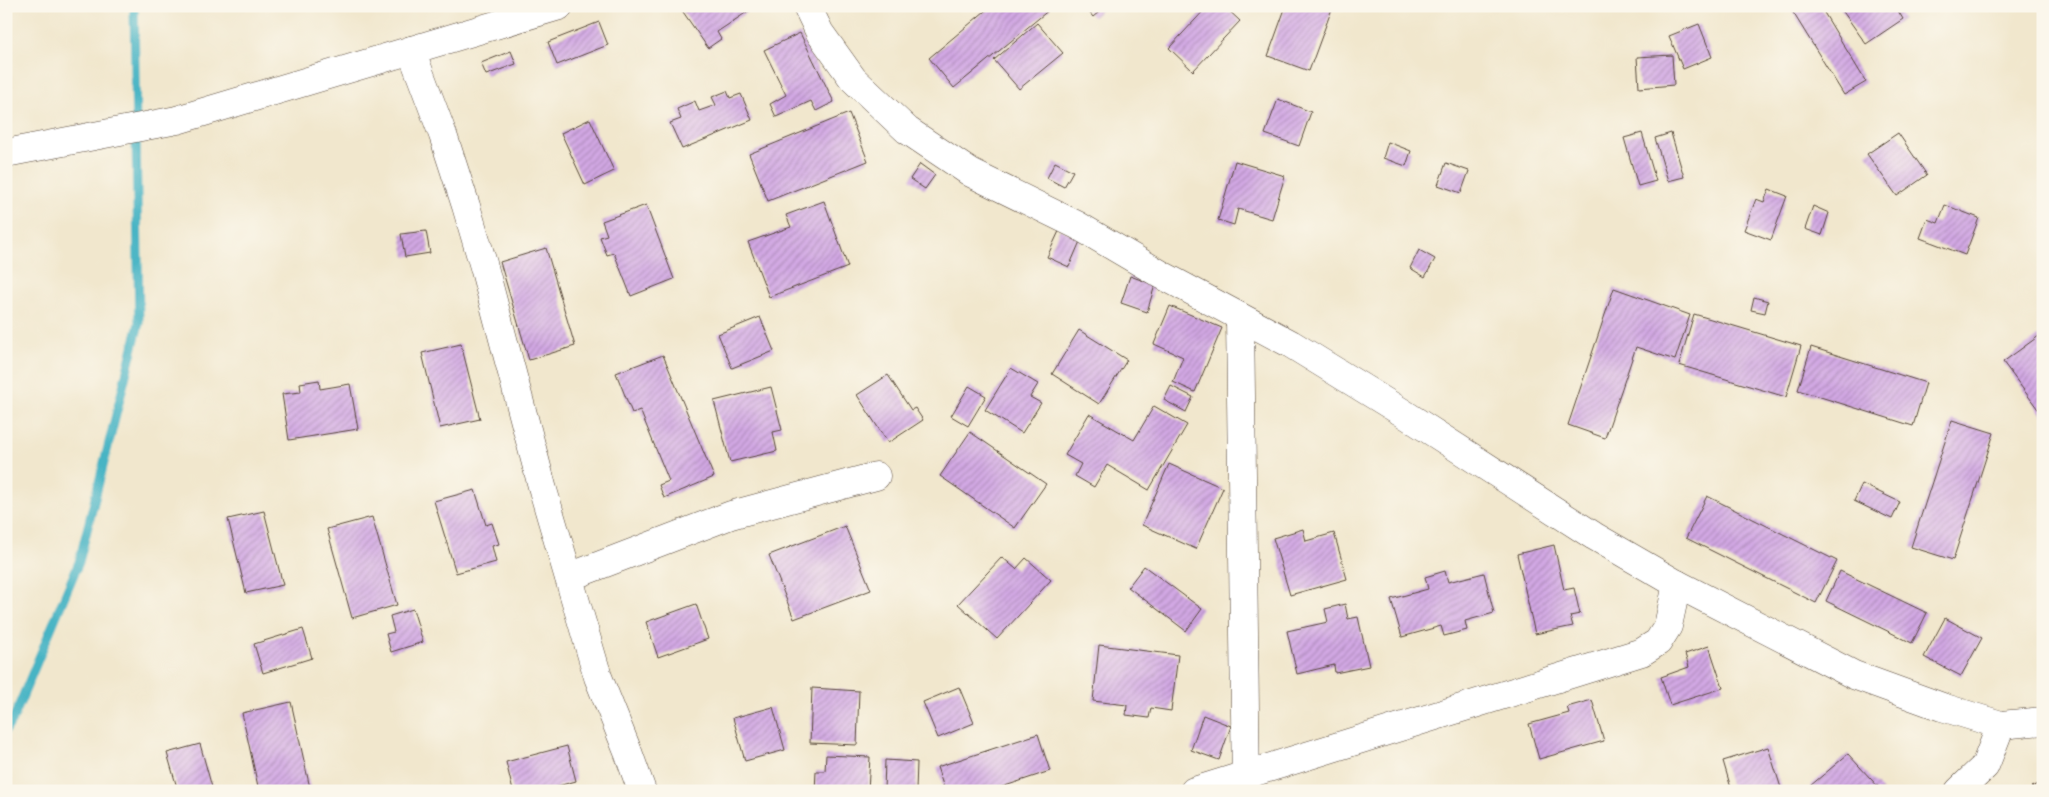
<svg xmlns="http://www.w3.org/2000/svg" width="2049" height="797" viewBox="0 0 2049 797" font-family="'Playpen Sans',sans-serif">
  <defs>
    <pattern id="building-hatch" width="6" height="6" patternUnits="userSpaceOnUse" patternTransform="scale(1.25)"><rect width="6" height="6" fill="#d2a8e4"/><path d="M-1 1l2-2M0 6l6-6M5 7l2-2" fill="none" stroke="#ac89b8"/></pattern>
  </defs>
  <rect width="100%" height="100%" fill="#fbf7ec"/>
  <filter id="ink" filterUnits="userSpaceOnUse"><feTurbulence type="fractalNoise" baseFrequency=".02" numOctaves="2"/><feDisplacementMap in="SourceGraphic" scale="10" xChannelSelector="R" yChannelSelector="G"/><feConvolveMatrix kernelMatrix="1 2 1 2 8 2 1 2 1" color-interpolation-filters="sRGB"/></filter>
  <filter id="wash" filterUnits="userSpaceOnUse"><feTurbulence type="fractalNoise" baseFrequency=".0096" numOctaves="4" result="noise"/><feDisplacementMap in="SourceGraphic" scale="20" xChannelSelector="R" yChannelSelector="G"/><feGaussianBlur stdDeviation="1.12" result="paint"/><feColorMatrix in="noise" values="0 0 0 0 0 0 0 0 0 0 0 0 0 0 0 0 0 1.4 0 .05"/><feComposite in="paint" operator="in"/></filter>
  <g filter="url(#wash)">
    <rect width="100%" height="100%" fill="#f1e7cd"/>
    <g fill="none" stroke-linecap="round" stroke-linejoin="round">
      <polyline stroke="#47b4c4" stroke-width="9" points="6,730 14,717 79,562 139,323 134,6"/>
    </g>
    <g id="blocks">
      <g fill="url(#building-hatch)">
        <polygon points="685,6 756,6 717,32 721,39 708,48 681,9"/>
        <polygon points="991,6 1048,6 1050,9 954,88 929,58"/>
        <polygon points="1084,6 1106,6 1093,17"/>
        <polygon points="1208,6 1224,6 1240,21 1193,71 1169,48"/>
        <polygon points="1286,6 1333,6 1309,71 1268,56"/>
        <polygon points="1789,6 1820,6 1866,82 1844,95"/>
        <polygon points="1839,6 1895,6 1903,19 1866,44"/>
        <polygon points="599,22 608,45 557,65 548,42"/>
        <polygon points="1037,23 1063,53 1019,89 994,60"/>
        <polygon points="1699,24 1712,57 1683,69 1669,36"/>
        <polygon points="800,33 834,102 816,111 811,101 776,117 770,104 786,95 764,50"/>
        <polygon points="511,51 516,64 486,75 481,63"/>
        <polygon points="1672,55 1674,85 1639,88 1637,57"/>
        <polygon points="727,91 730,98 741,94 752,120 682,149 670,123 681,119 677,109 695,101 699,111 716,105 712,97"/>
        <polygon points="1278,99 1311,112 1299,146 1265,134"/>
        <polygon points="849,113 868,161 768,201 749,154"/>
        <polygon points="590,119 614,171 585,185 561,133"/>
        <polygon points="1642,133 1656,181 1638,186 1624,138"/>
        <polygon points="1671,133 1684,177 1668,181 1655,138"/>
        <polygon points="1898,133 1927,175 1897,196 1867,154"/>
        <polygon points="1388,142 1411,151 1406,166 1383,158"/>
        <polygon points="1235,161 1285,176 1272,219 1238,209 1234,225 1218,220"/>
        <polygon points="1055,162 1073,171 1064,187 1047,178"/>
        <polygon points="1446,163 1469,171 1461,193 1438,185"/>
        <polygon points="920,164 935,175 925,189 910,179"/>
        <polygon points="1769,189 1787,196 1771,240 1744,230 1756,199 1764,202"/>
        <polygon points="824,201 848,267 769,297 748,242 791,227 786,215"/>
        <polygon points="646,205 674,279 631,296 614,253 607,255 600,237 607,235 602,221"/>
        <polygon points="1945,205 1979,218 1965,255 1920,238 1927,219 1938,223"/>
        <polygon points="1813,206 1829,213 1822,235 1805,229"/>
        <polygon points="1060,229 1081,239 1069,267 1047,257"/>
        <polygon points="426,231 430,253 405,257 401,234"/>
        <polygon points="546,248 575,346 529,360 500,262"/>
        <polygon points="1419,250 1435,259 1425,277 1410,268"/>
        <polygon points="1130,276 1155,285 1147,312 1121,303"/>
        <polygon points="1614,288 1690,315 1675,360 1636,347 1605,438 1568,425"/>
        <polygon points="1754,297 1768,301 1765,313 1751,310"/>
        <polygon points="1170,306 1222,328 1195,392 1173,382 1183,357 1154,344"/>
        <polygon points="1694,314 1801,346 1786,397 1679,365"/>
        <polygon points="760,317 774,351 732,368 718,334"/>
        <polygon points="1079,330 1127,360 1099,404 1052,374"/>
        <polygon points="2043,333 2043,416 2003,362"/>
        <polygon points="461,344 480,419 440,428 422,353"/>
        <polygon points="1811,347 1926,383 1913,426 1798,390"/>
        <polygon points="663,355 714,477 664,498 659,485 669,481 640,410 632,413 616,373"/>
        <polygon points="1011,368 1038,384 1030,397 1041,403 1022,433 985,410"/>
        <polygon points="888,375 911,410 915,408 923,420 888,443 857,395"/>
        <polygon points="319,380 320,389 350,384 358,429 289,440 282,394 301,392 300,383"/>
        <polygon points="969,386 986,396 968,426 951,416"/>
        <polygon points="1171,386 1193,397 1186,412 1164,400"/>
        <polygon points="771,387 782,430 773,432 777,451 730,462 714,401"/>
        <polygon points="1154,406 1187,425 1149,490 1107,465 1094,487 1075,476 1081,464 1065,455 1089,414 1134,440"/>
        <polygon points="1952,420 1994,433 1953,560 1911,547"/>
        <polygon points="970,432 1046,484 1015,528 940,476"/>
        <polygon points="1169,464 1223,488 1196,549 1142,525"/>
        <polygon points="1862,484 1900,502 1892,519 1854,501"/>
        <polygon points="475,490 486,525 492,523 499,544 492,546 496,562 456,573 434,501"/>
        <polygon points="1707,496 1837,561 1816,603 1686,538"/>
        <polygon points="264,511 283,585 246,593 228,519"/>
        <polygon points="372,517 397,605 352,618 327,529"/>
        <polygon points="845,526 871,590 794,619 769,555"/>
        <polygon points="1303,529 1306,541 1334,533 1347,579 1290,595 1273,538"/>
        <polygon points="1554,545 1564,590 1574,588 1580,614 1570,616 1573,626 1535,634 1517,554"/>
        <polygon points="1002,557 1016,569 1026,558 1051,580 997,639 958,604"/>
        <polygon points="1144,566 1202,609 1186,631 1128,587"/>
        <polygon points="1445,571 1448,582 1484,573 1494,613 1465,621 1467,630 1444,636 1441,626 1402,637 1391,599 1428,589 1425,577"/>
        <polygon points="1840,571 1927,613 1912,643 1826,601"/>
        <polygon points="696,604 708,639 658,657 646,622"/>
        <polygon points="1345,604 1348,619 1358,617 1369,666 1335,673 1334,665 1297,674 1287,631 1328,622 1325,609"/>
        <polygon points="413,609 423,642 391,652 386,634 394,632 390,616"/>
        <polygon points="1945,618 1982,638 1961,676 1924,657"/>
        <polygon points="303,629 312,658 263,673 254,644"/>
        <polygon points="1099,645 1178,655 1171,711 1151,708 1149,718 1126,715 1127,705 1093,701"/>
        <polygon points="1709,646 1723,688 1670,705 1661,677 1689,667 1685,654"/>
        <polygon points="959,687 974,723 938,738 923,702"/>
        <polygon points="812,688 859,691 857,745 810,743"/>
        <polygon points="1592,700 1604,741 1539,759 1529,724 1569,713 1567,707"/>
        <polygon points="291,702 310,788 297,791 259,791 242,713"/>
        <polygon points="773,707 785,750 745,761 733,718"/>
        <polygon points="1203,715 1231,726 1219,760 1191,750"/>
        <polygon points="1038,734 1050,771 990,791 945,791 937,767"/>
        <polygon points="200,744 213,791 178,791 167,753"/>
        <polygon points="567,746 576,781 558,786 559,791 513,791 506,762"/>
        <polygon points="1768,747 1782,791 1724,791 1731,788 1723,761"/>
        <polygon points="1848,754 1882,791 1814,791 1810,786"/>
        <polygon points="826,755 870,757 868,791 815,791 816,771 825,771"/>
        <polygon points="885,760 917,762 916,791 884,791"/>
        <polygon points="2043,782 2043,791 2034,791 2032,787"/>
      </g>
    </g>
  </g>
  <g filter="url(#ink)">
    <use href="#blocks" fill-opacity="0" stroke="#564638" stroke-width="1"/>
    <g fill="none" stroke-linecap="round" stroke-linejoin="round">
      <defs>
        <g id="street">
          <polyline points="807,6 820,33 853,79 907,130 971,173 1077,225 1162,275 1291,344 1400,411 1594,536 1677,584 1854,675 1942,707 2001,725 2043,721"/>
          <polyline points="411,50 443,135 466,206 484,267 543,490 598,677 628,752 642,791"/>
          <polyline points="6,153 177,120 559,6"/>
          <polyline points="1240,317 1246,791"/>
          <polyline points="569,577 731,515 876,476"/>
          <polyline points="1194,791 1642,652 1658,642 1668,626 1677,584"/>
          <polyline points="1959,791 1985,766 2001,725"/>
        </g>
      </defs>
      <use href="#street" stroke="#564638" stroke-width="29"/>
      <use href="#street" stroke="#fff" stroke-width="28"/>
    </g>
  </g>
  <rect width="2049" height="797" fill="none" stroke="#fbf7ec" stroke-width="25"/>
</svg>
